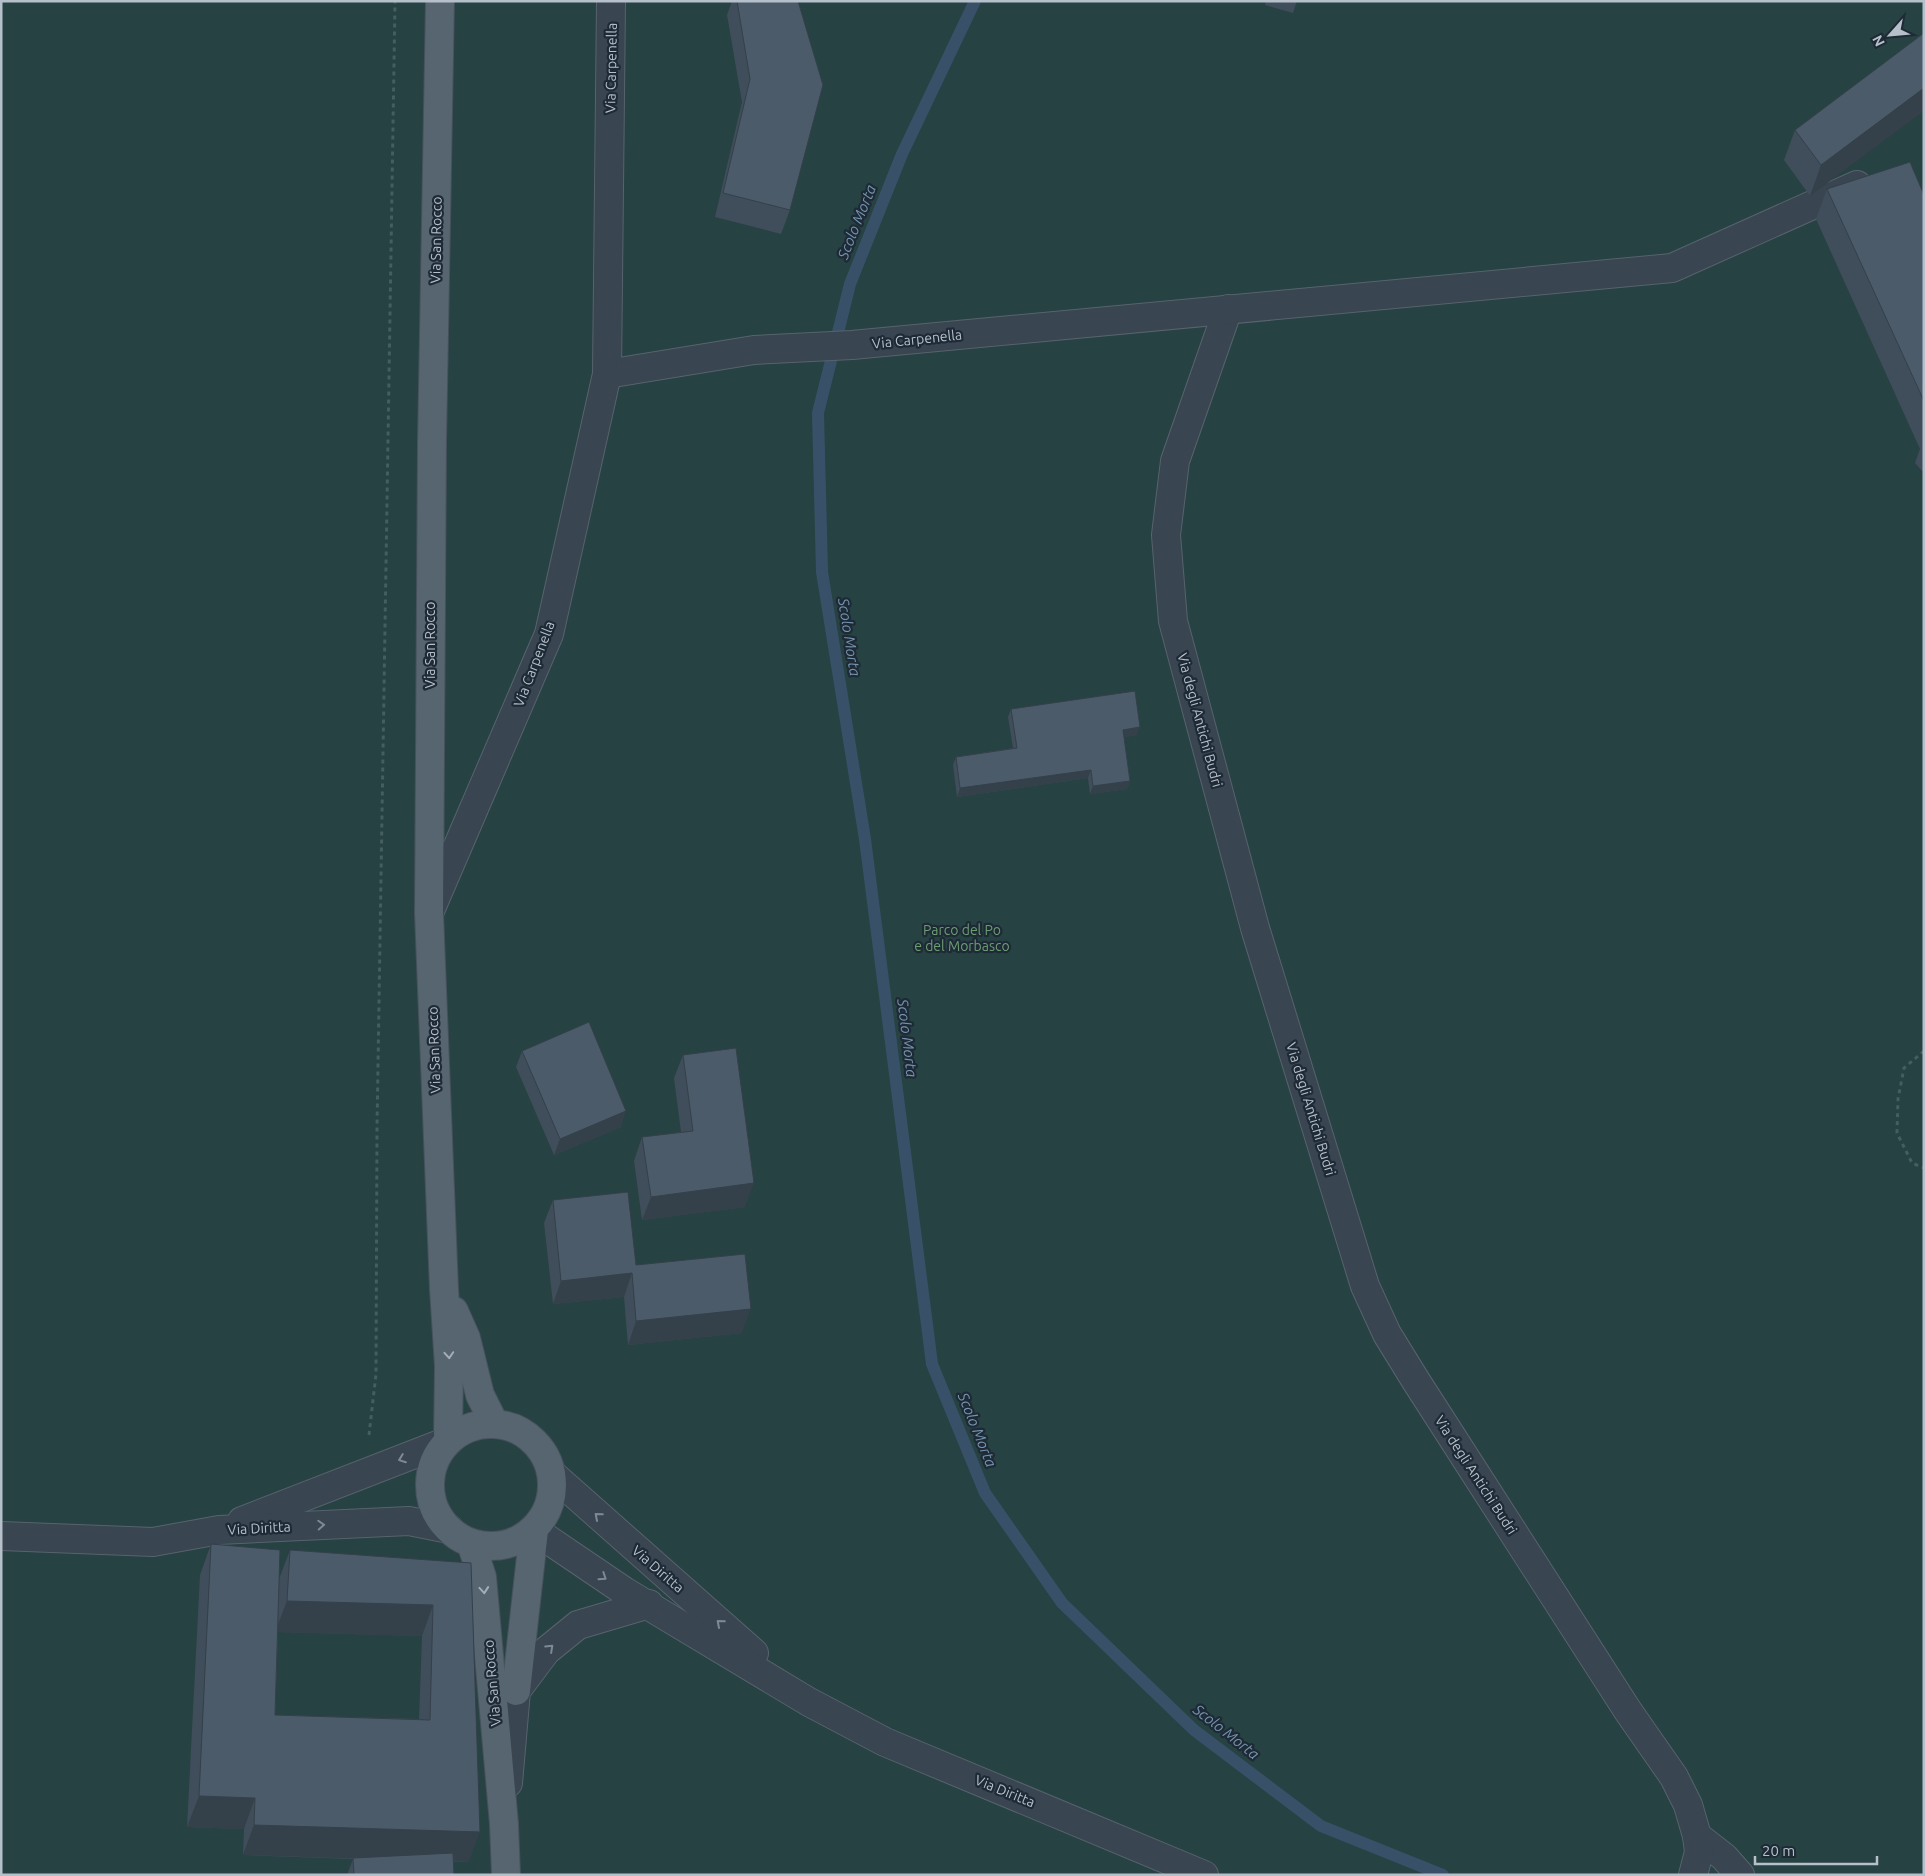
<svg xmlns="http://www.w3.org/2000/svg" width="1925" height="1876" viewBox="0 0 1925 1876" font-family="Ubuntu,sans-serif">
  <rect width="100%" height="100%" fill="#253441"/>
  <rect fill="#274242" x="1" y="1" width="1923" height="1874"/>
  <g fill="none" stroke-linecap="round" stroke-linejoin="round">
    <polyline stroke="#385169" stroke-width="12" points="975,1 902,154 850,284 818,413 822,572 865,839 932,1364 985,1493 1062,1603 1194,1730 1321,1826 1443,1875"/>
    <defs>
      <g id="minor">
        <polyline points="1228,309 1175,461 1166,535 1173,621 1255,928 1365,1286 1387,1334 1416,1381 1628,1711 1674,1777 1688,1805 1697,1836 1724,1857 1740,1875"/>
        <polyline points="607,374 754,350 852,345 1672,268 1857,185"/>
        <polyline points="429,913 549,634 607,374 611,1"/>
        <polyline points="553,1475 754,1653"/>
        <polyline points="242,1521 448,1441"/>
        <polyline points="534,1530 624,1591 809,1702 885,1742 1204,1875"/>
        <polyline points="1,1536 153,1542 219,1530 409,1521 449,1529"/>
        <polyline points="508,1783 516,1691 546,1651 578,1625 649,1604"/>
        <polyline points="1693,1875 1699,1852 1697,1836"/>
      </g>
      <g id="major">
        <polyline points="440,1 432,443 429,913 444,1289 449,1366 448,1441"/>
        <polyline points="454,1311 466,1338 480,1395 494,1423"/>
        <circle cx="491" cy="1485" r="61"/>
        <polyline points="471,1543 482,1577 504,1824 506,1875"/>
        <polyline points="516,1691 534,1530"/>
      </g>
    </defs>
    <use href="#minor" stroke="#57636e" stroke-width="30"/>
    <use href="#major" stroke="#46515d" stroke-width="30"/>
    <g stroke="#455e5e" stroke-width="3" stroke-dasharray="4 4" stroke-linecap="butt">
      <polyline points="1924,1051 1904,1068 1898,1099 1897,1133 1912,1163 1924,1168"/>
      <polyline points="369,1435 376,1374 377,1128 395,1"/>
    </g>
    <use href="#minor" stroke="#394551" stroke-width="28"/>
    <use href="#major" stroke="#576571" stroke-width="28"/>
  </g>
  <g fill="#404e5b" fill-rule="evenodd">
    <polygon points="732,1 798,1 790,210 781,234 715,217 742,102 727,15"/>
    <polygon points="1266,1 1297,1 1293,13 1265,5"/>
    <polygon points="1924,33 1810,196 1784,160 1795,130"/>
    <polygon points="1827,189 1924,195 1924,473 1915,463 1920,449 1816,219"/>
    <polygon points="1011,709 1137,735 1124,737 1130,781 1127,789 1090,794 1088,778 957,797 953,765 956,757 1013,748 1008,717"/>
    <polygon points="522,1051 621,1127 554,1155 516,1067"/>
    <polygon points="683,1055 745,1207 642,1220 634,1161 642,1137 681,1132 674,1078"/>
    <polygon points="553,1200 636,1265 742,1333 628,1345 624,1297 553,1304 544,1223"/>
    <path d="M211,1544l68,35 11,-29 181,13 -2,299h-16l1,13h-107l6,-16 -110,-4 1,-26 -57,-2 13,-252zM278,1632l144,4 -3,83 -144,-4z"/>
  </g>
  <g fill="#34404a">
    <polygon points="1924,88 1924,111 1810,196 1821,165"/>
    <polygon points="1140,727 1137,735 1120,738 1123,730"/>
    <polygon points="1091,770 1088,778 957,797 960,788"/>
    <polygon points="1130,781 1127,789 1090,794 1093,786"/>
    <polygon points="626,1111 621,1127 554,1155 560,1139"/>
    <polygon points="754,1183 745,1207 642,1220 651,1197"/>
    <polygon points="632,1273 624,1297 553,1304 561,1281"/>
    <polygon points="751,1309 742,1333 628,1345 636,1321"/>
    <polygon points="287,1601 433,1605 422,1636 275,1632"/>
    <polygon points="199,1796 255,1798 244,1829 187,1827"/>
    <polygon points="254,1825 480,1832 469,1862 243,1855"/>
  </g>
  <g fill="#4b5b6a" stroke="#34404a">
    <polygon points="737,1 798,1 823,85 790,210 723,193 750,79"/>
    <polygon points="1924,33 1924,88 1821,165 1795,130"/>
    <polygon points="1910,162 1924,195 1924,401 1827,189"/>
    <polygon points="1135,691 1140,727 1123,730 1130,781 1093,786 1091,770 960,788 956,757 1017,748 1011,709"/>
    <polygon points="589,1022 626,1111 560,1139 522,1051"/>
    <polygon points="736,1048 754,1183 651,1197 642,1137 693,1131 683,1055"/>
    <polygon points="628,1192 636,1265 745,1254 751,1309 636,1321 632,1273 561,1281 553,1200"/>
    <polygon points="211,1544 280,1550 275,1715 430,1720 433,1605 287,1601 290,1550 471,1563 480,1832 254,1825 255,1798 199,1796"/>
    <polygon points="453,1853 454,1875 354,1875 353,1858"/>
  </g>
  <defs><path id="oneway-chevron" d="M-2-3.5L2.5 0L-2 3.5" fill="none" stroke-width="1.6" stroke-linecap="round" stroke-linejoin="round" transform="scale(1.25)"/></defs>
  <g stroke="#a3aeb9">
    <use href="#oneway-chevron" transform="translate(449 1355) rotate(86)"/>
    <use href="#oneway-chevron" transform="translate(484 1590) rotate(85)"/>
  </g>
  <g stroke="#7e8994">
    <use href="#oneway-chevron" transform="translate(402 1459) rotate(159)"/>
    <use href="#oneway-chevron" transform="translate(598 1516) rotate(-139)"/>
    <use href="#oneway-chevron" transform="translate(321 1525) rotate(-3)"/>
    <use href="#oneway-chevron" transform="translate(603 1577) rotate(34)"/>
    <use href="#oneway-chevron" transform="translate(720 1623) rotate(-139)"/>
    <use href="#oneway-chevron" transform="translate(550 1648) rotate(-43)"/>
  </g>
  <g text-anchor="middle" stroke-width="4.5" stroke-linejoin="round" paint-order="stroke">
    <g font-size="14" fill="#b6c0cb" stroke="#1e2a36">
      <text transform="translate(611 68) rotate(-89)" y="5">Via Carpenella</text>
      <text transform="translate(436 240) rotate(-89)" y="5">Via San Rocco</text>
      <text transform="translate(917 339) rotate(-6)" y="5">Via Carpenella</text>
      <text transform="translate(430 645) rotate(-90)" y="5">Via San Rocco</text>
      <text transform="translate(534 664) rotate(-69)" y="5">Via Carpenella</text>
      <text transform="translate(1200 720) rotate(75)" y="5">Via degli Antichi Budri</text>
      <text transform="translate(434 1050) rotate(-92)" y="5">Via San Rocco</text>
      <text transform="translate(1311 1109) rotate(73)" y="5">Via degli Antichi Budri</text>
      <text transform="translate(1476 1475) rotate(57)" y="5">Via degli Antichi Budri</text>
      <text transform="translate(259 1528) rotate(-3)" y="5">Via Diritta</text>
      <text transform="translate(658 1569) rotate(41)" y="5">Via Diritta</text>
      <text transform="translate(492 1683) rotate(-95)" y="5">Via San Rocco</text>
      <text transform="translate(1005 1791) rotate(22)" y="5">Via Diritta</text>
    </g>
    <g font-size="14" fill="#6c9d73" stroke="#1e2a36">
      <text x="962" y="935">Parco del Po<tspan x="962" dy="16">e del Morbasco</tspan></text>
    </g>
    <g font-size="15" font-style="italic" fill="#7594af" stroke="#1e2a36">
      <text transform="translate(857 222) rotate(-68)" y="5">Scolo Morta</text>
      <text transform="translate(849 637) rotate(81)" y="5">Scolo Morta</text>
      <text transform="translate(907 1038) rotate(83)" y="5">Scolo Morta</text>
      <text transform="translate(977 1430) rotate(68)" y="5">Scolo Morta</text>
      <text transform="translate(1226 1732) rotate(38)" y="5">Scolo Morta</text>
    </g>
  </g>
  <rect width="1925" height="1876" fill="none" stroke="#b6c0cb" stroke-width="5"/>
  <g transform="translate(1890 35) rotate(243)" stroke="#1e2a36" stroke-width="4" paint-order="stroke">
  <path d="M0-4L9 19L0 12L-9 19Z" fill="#b6c0cb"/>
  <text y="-8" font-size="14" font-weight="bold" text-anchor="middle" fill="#b6c0cb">N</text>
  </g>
  <path d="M1755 1856v8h122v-8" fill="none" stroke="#b6c0cb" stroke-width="2.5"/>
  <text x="1762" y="1856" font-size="15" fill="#b6c0cb" stroke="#1e2a36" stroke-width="4" paint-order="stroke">20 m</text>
</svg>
